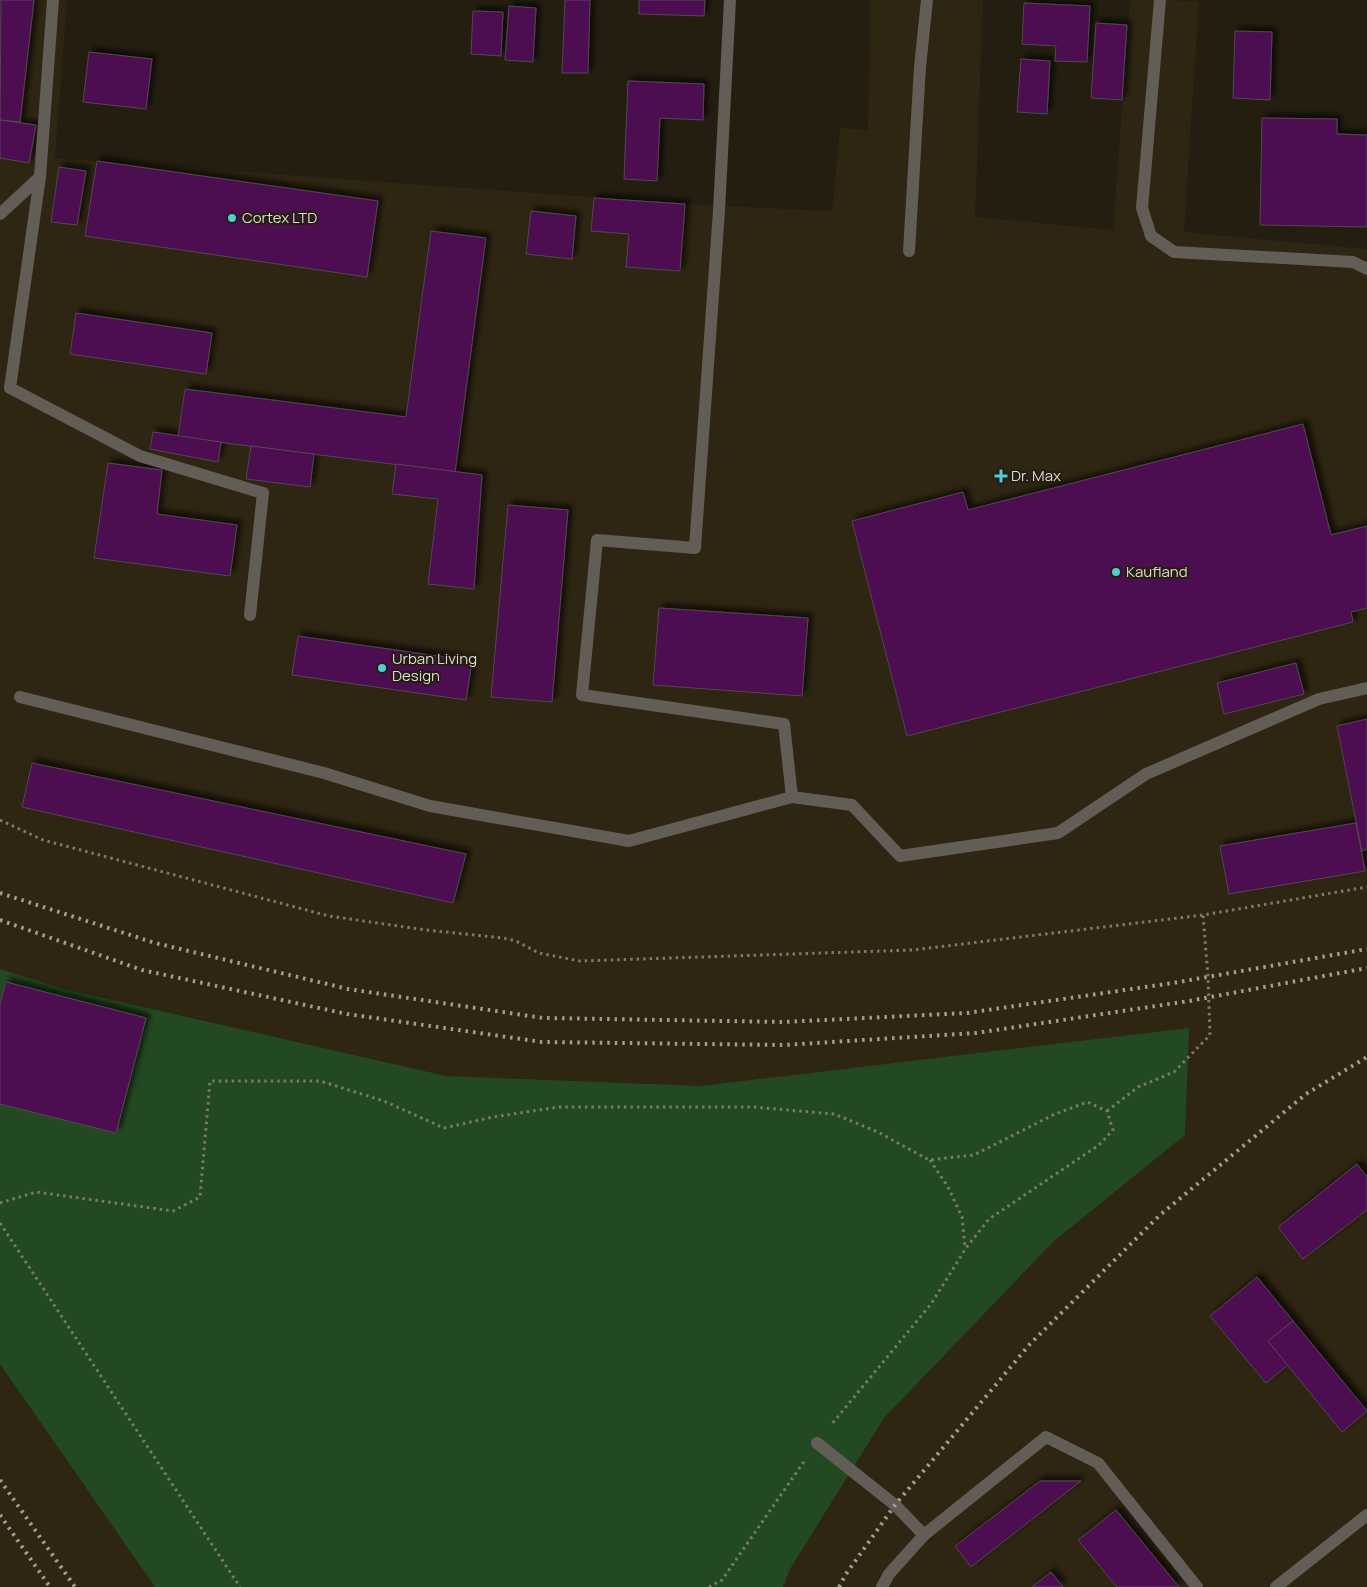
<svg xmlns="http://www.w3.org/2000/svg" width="1367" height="1587" viewBox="0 0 1367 1587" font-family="Manrope,sans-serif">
  <defs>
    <filter id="shadow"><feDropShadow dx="4.5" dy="-4.5" stdDeviation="2.5" flood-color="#0009"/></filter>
  </defs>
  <rect width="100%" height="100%" fill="#241e11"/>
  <polygon fill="#2e2512" points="0,0 67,0 55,158 685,204 832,211 840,128 868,130 870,0 983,0 975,217 1113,230 1130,0 1172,0 1199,2 1184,232 1367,249 1367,1587 0,1587"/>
  <polygon fill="#224921" points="0,969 64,989 446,1076 701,1086 1189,1028 1185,1135 1054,1241 884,1418 790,1569 783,1587 155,1587 0,1364"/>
  <g fill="#4e0c51" stroke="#534753" filter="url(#shadow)">
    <polygon points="1,0 34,0 20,122 0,120"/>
    <polygon points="565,0 590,0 588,73 562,73"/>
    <polygon points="639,0 705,0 704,16 639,14"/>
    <polygon points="1024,3 1090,6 1087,62 1055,61 1056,46 1022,44"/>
    <polygon points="509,6 536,8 533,62 505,60"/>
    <polygon points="473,11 503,12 501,56 471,54"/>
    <polygon points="1096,23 1127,25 1122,100 1091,98"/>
    <polygon points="1235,31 1272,32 1270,100 1233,98"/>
    <polygon points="89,52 152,59 146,109 83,102"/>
    <polygon points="1021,59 1050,61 1047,114 1017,112"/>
    <polygon points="628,81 704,84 703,120 660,118 657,181 624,179"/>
    <polygon points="1262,118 1337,119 1337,134 1367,135 1367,227 1260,225"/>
    <polygon points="0,120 36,125 29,163 0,158"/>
    <polygon points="97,161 378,201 367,277 85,236"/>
    <polygon points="59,167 86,171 77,225 51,222"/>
    <polygon points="594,198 685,204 680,271 626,267 629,234 591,231"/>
    <polygon points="531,211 576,216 572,259 526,254"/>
    <polygon points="431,231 486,238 455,472 178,437 185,389 406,417"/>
    <polygon points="76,313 212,333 206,374 70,354"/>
    <polygon points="1303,424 1331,535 1367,526 1367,608 1351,612 1353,622 907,736 852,521 963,492 968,510"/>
    <polygon points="153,432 221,442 218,462 150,449"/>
    <polygon points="251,446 314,454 310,487 246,479"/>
    <polygon points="108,463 162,470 157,514 237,525 230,576 94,558"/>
    <polygon points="396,464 482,475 474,589 428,584 438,499 392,494"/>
    <polygon points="508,505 568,510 552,702 491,697"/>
    <polygon points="659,608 808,618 802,696 653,685"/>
    <polygon points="298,636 472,661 466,700 292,675"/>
    <polygon points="1296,663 1304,694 1224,714 1217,683"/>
    <polygon points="1367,719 1367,849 1362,851 1337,726"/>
    <polygon points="32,763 466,854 453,903 22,807"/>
    <polygon points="1356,823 1365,871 1229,894 1220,846"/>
    <polygon points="6,982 146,1018 116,1133 0,1104 0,1004"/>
    <polygon points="1357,1164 1367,1177 1367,1210 1303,1259 1278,1227"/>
    <polygon points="1257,1277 1293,1321 1268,1341 1288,1365 1266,1383 1210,1316"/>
    <polygon points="1293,1321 1367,1411 1342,1432 1268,1341"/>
    <polygon points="1040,1481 1081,1481 971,1567 955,1546"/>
    <polygon points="1116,1510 1179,1587 1117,1587 1078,1540"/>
    <polygon points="1051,1572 1063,1587 1032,1587"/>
  </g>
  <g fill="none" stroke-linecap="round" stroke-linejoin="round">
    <g stroke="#7e796e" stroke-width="3" stroke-dasharray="2.5 4" stroke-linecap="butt">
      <polyline points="0,820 43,840 329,916 426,930 503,938 516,941 539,953 580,961 913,950 1203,915 1367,887"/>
      <polyline points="1107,1111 1138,1087 1174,1072 1210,1035 1208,977 1203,915"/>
      <polyline points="930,1160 948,1187 962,1217 965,1247"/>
      <polyline points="0,1203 36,1192 173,1211 200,1197 210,1081 320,1081 384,1101 444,1128 493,1117 559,1107 753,1107 834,1114 878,1132 929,1160 974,1155 1053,1115 1087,1102 1107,1111 1113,1130 1099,1145 989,1219 966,1248 931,1304 831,1425"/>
      <polyline points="0,1223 240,1587"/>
      <polyline points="709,1587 722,1580 805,1460"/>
    </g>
    <g stroke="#635d58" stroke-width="12">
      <polyline points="53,0 40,177 10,388 140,456 263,493 250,615"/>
      <polyline points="730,0 719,211 695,548 597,540 582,695 784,724 792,797 852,805 900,856 1058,833 1146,774 1319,699 1367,688"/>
      <polyline points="1160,0 1142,208 1151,236 1174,252 1353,262 1367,269"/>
      <polyline points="0,214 40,177"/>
      <polyline points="909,251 920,67 927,0"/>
      <polyline points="20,697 324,773 430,806 629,841 792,797"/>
      <polyline points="817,1443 895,1505 924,1535 1046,1437 1098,1463 1197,1587"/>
      <polyline points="882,1587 889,1574 924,1535"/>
      <polyline points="1276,1587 1367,1515"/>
    </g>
    <g stroke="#a29e93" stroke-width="4" stroke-dasharray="2.5 5" stroke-linecap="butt">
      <polyline points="0,893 155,943 348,989 543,1018 784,1022 967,1013 1173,983 1367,949"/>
      <polyline points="0,920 142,970 347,1014 542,1042 784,1045 976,1033 1189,1001 1367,968"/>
      <polyline points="0,1480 75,1587"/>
      <polyline points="0,1515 50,1587"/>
      <polyline points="839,1587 846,1574 895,1505 1030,1344 1160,1215 1306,1094 1367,1057"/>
    </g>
  </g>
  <g fill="#52ccd6" stroke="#241e11" stroke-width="2">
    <circle cx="232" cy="218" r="5"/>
    <path d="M998.5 468.5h5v5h5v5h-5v5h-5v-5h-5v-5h5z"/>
    <circle cx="1116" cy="572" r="5"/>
    <circle cx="382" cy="668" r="5"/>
  </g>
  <g text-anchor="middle" stroke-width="4" stroke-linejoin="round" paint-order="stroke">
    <g font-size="15" fill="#dfdbd2" stroke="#241e11" text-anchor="start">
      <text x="242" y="223">Cortex LTD</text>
      <text x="1011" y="481">Dr. Max</text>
      <text x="1126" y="577">Kaufland</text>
      <text x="392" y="664">Urban Living<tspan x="392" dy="17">Design</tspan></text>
    </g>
  </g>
</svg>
